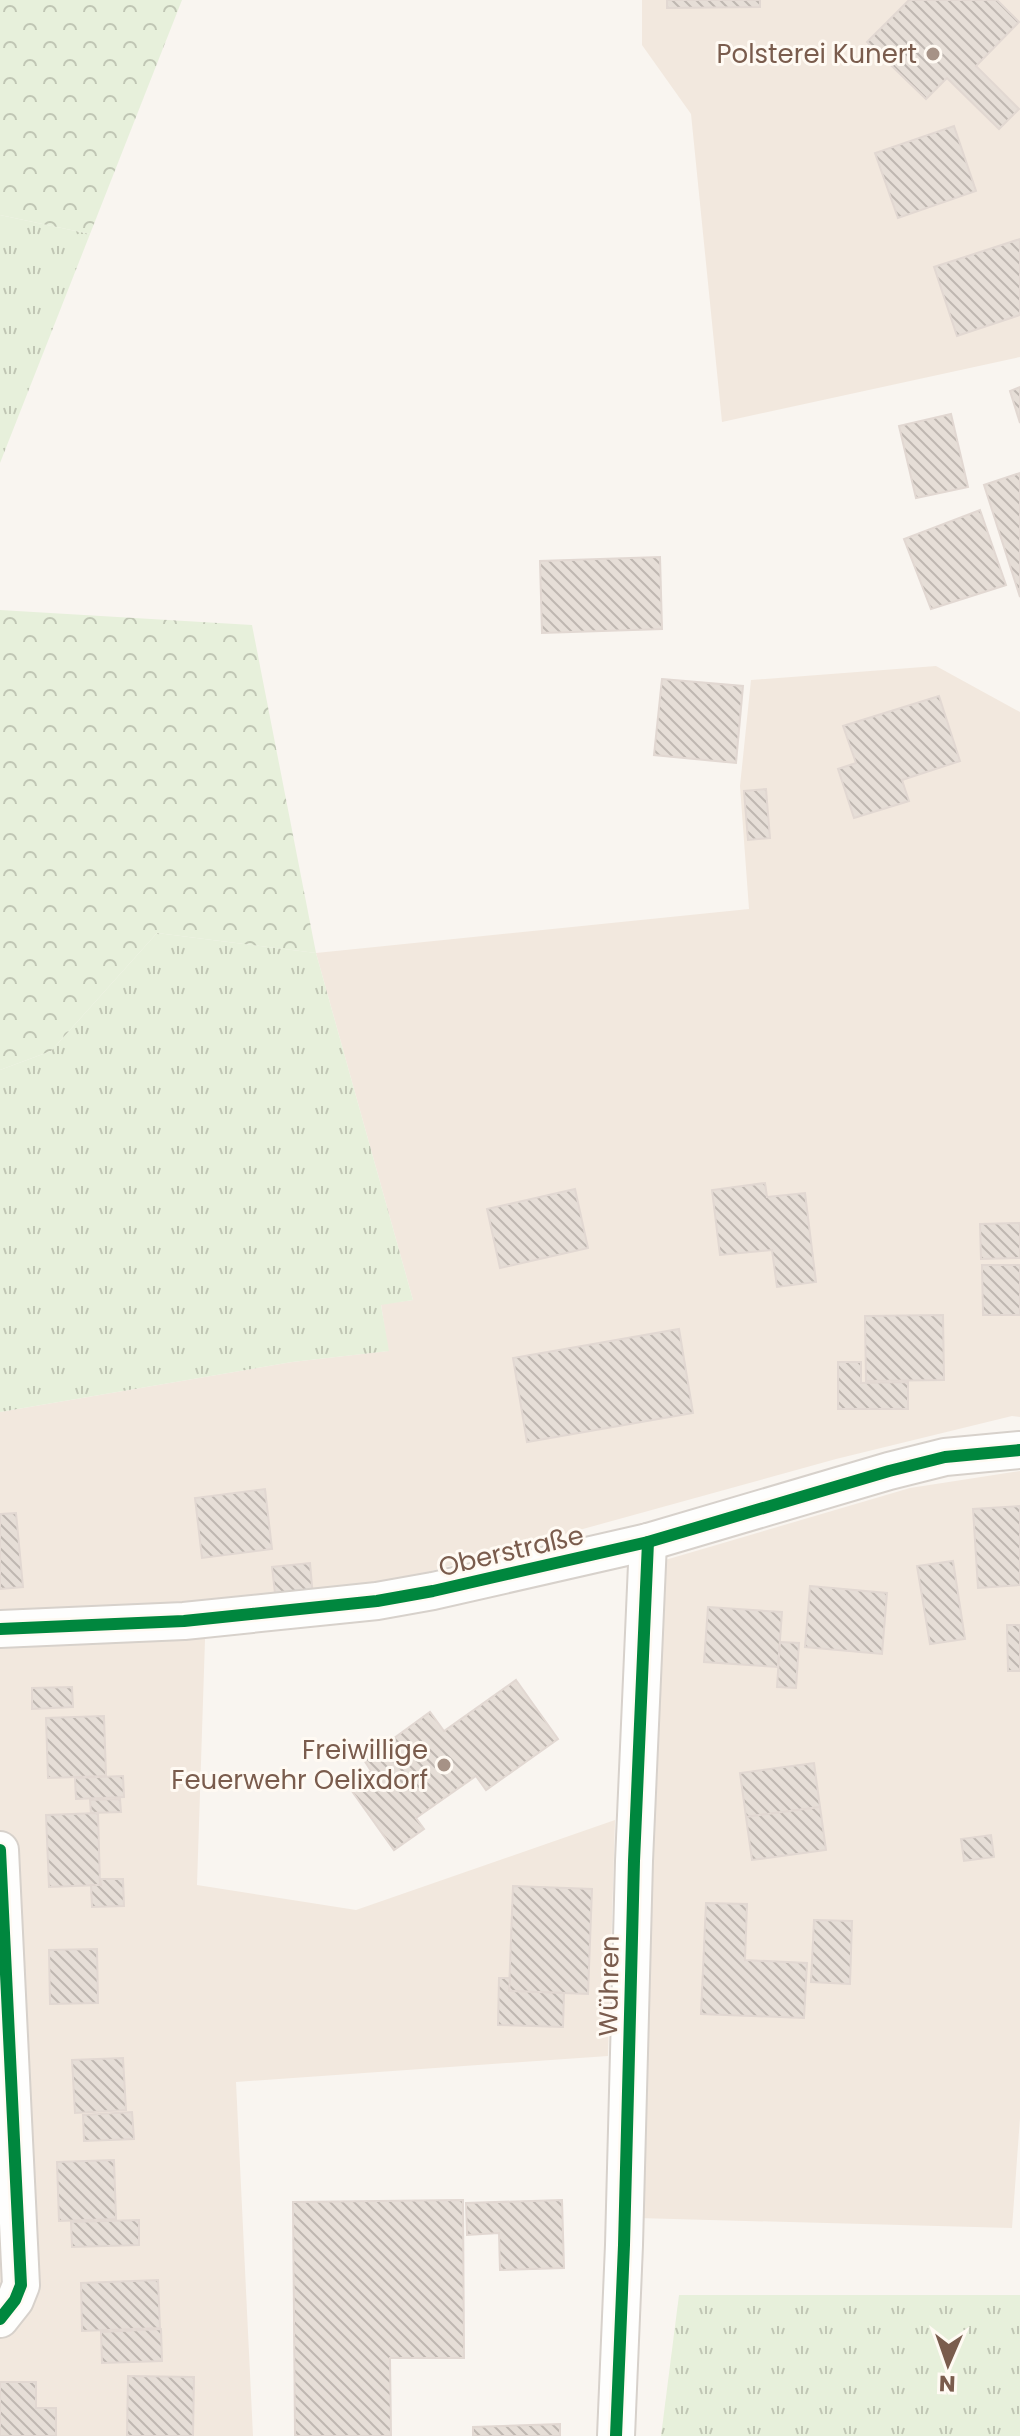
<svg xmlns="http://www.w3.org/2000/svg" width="1020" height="2436" font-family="Poppins,sans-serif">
  <defs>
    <pattern id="grass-tufts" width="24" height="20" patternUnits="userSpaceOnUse" patternTransform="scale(2)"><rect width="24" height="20" fill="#e7f0db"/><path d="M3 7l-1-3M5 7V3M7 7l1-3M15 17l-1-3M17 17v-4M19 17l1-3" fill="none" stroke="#c0c6b4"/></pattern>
    <pattern id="forest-crowns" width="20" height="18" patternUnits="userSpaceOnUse" patternTransform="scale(2)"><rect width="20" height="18" fill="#e7f0db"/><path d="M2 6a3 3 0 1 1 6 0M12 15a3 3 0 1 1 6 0" fill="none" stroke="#c0c6b4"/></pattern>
    <pattern id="building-back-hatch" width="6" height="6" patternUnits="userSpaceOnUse" patternTransform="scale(2)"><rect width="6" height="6" fill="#e6ded7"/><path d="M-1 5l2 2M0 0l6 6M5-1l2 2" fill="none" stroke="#bfb7b1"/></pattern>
  </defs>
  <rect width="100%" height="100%" fill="#f9f5f0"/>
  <g fill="#f2e8de">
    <polygon points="642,0 1020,0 1020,357 722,422 691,114 642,45"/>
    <polygon points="936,666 1020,712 1020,1417 1012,1416 836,1459 319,1602 206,1609 197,1885 356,1910 615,1820 608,2056 236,2082 253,2436 0,2436 0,1412 292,1362 388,1351 381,1304 413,1300 316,953 749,909 740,786 751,680"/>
    <polygon points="1020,1471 1020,2118 1012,2228 637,2218 655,1563 910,1488"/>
  </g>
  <g fill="url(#grass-tufts)">
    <polygon points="0,215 90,234 0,463"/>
    <polygon points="157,933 316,953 413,1300 381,1305 389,1351 292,1362 0,1412 0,1070 51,1051"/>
    <polygon points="679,2295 1020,2295 1020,2436 661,2436"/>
  </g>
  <g fill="url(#forest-crowns)">
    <polygon points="0,0 182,0 90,234 0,215"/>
    <polygon points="0,610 252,625 316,953 157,933 51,1051 0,1070"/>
  </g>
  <g fill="url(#building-back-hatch)" stroke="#e2d8d2" stroke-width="2">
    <polygon points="667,0 760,0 760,7 667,8"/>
    <polygon points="909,0 997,0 1019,22 976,66 1019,109 999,129 947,78 926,99 867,42"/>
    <polygon points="954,126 976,191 898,218 875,153"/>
    <polygon points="1020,239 1020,315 957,336 934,267"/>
    <polygon points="1020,387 1020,423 1010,391"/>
    <polygon points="951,414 968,487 916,498 899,426"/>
    <polygon points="1020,473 1020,597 984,485"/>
    <polygon points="980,510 1006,585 931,609 904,539"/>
    <polygon points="660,557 662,629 542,633 540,561"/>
    <polygon points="662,679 743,686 736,763 654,755"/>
    <polygon points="939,696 960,761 902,780 909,801 854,818 838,769 856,763 843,726"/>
    <polygon points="766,789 770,838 748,840 744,791"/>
    <polygon points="765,1183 767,1197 805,1193 816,1282 777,1287 772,1250 720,1255 712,1190"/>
    <polygon points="575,1189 588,1248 500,1268 487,1209"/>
    <polygon points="1020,1223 1020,1258 981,1259 980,1224"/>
    <polygon points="982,1265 1020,1265 1020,1315 983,1315"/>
    <polygon points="943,1315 944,1380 866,1381 865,1316"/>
    <polygon points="679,1329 693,1413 527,1442 513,1358"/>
    <polygon points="838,1362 861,1362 861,1383 908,1382 908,1409 838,1409"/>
    <polygon points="265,1489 272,1549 202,1558 195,1498"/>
    <polygon points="1020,1506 1020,1585 978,1588 973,1509"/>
    <polygon points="16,1513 23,1587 0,1589 0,1514"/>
    <polygon points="953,1561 965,1639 930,1644 917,1566"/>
    <polygon points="310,1563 313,1598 276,1602 272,1567"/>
    <polygon points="810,1586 887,1593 882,1654 805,1647"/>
    <polygon points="708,1607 782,1612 778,1667 704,1662"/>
    <polygon points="1007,1625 1020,1625 1020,1671 1008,1671"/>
    <polygon points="780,1642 799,1643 796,1688 777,1687"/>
    <polygon points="516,1680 558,1739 486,1790 476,1776 416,1818 424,1829 394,1850 349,1787 371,1771 364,1760 430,1712 444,1731"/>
    <polygon points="72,1687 73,1707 32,1709 32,1688"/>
    <polygon points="104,1716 106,1776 48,1778 46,1718"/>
    <polygon points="814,1763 820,1807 746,1817 740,1773"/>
    <polygon points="123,1776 124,1797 76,1799 75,1778"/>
    <polygon points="120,1799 121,1812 91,1813 90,1800"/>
    <polygon points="820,1807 826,1850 752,1860 746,1817"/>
    <polygon points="98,1813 100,1885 49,1887 46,1815"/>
    <polygon points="991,1835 994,1857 964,1861 961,1839"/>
    <polygon points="100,1879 123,1879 124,1906 92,1907 91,1885 101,1885"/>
    <polygon points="513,1886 592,1889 588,1994 509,1991"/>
    <polygon points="706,1903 747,1904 745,1960 807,1963 804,2018 701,2014"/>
    <polygon points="814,1920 852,1921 850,1984 811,1982"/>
    <polygon points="97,1949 98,2003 50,2004 49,1950"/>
    <polygon points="499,1978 510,1978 509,1991 564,1993 563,2027 498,2025"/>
    <polygon points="123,2058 126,2110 75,2113 72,2060"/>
    <polygon points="132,2112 134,2139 84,2141 83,2115"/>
    <polygon points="114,2160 116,2219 59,2221 57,2162"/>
    <polygon points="463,2200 464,2358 390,2358 391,2436 295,2436 293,2202"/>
    <polygon points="562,2200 564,2268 500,2270 499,2233 467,2235 466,2203"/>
    <polygon points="139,2220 139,2245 72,2247 71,2222"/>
    <polygon points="158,2280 160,2328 82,2331 81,2283"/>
    <polygon points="161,2329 162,2361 102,2363 101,2332"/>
    <polygon points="128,2376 194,2377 193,2436 127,2436"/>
    <polygon points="0,2382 36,2382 36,2408 56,2408 56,2436 0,2436"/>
    <polygon points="560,2424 560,2436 473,2436 473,2427"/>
  </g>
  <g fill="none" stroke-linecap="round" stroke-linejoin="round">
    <g stroke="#d7d1cb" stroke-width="40">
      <g id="minor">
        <polyline points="0,1629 184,1621 377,1601 433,1591 648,1542 889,1471 945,1457 1020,1450"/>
        <polyline points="0,1850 21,2285 15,2300 0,2319"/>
        <polyline points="616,2436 624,2245 634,1861 648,1542"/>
      </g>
    </g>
    <use href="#minor" stroke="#fefefd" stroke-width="36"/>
    <g stroke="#fffaf3" stroke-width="17">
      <g id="cycleway">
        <polyline points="0,1629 184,1621 377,1601 433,1591 648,1542 889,1471 945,1457 1020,1450"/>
        <polyline points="0,1850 21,2285 15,2300 0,2319"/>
        <polyline points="616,2436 624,2245 634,1861 648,1542"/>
      </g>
    </g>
    <use href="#cycleway" stroke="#00873e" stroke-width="12"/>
  </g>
  <g fill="#a69286" stroke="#fffaf3" stroke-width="3">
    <circle cx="933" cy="54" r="8"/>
    <circle cx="444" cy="1765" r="8"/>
  </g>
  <g text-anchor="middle" stroke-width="6" stroke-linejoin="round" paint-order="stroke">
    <g font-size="26" fill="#7a5c4d" stroke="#fffaf3" text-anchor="end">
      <text x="917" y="63">Polsterei Kunert</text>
      <text x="428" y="1759">Freiwillige<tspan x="428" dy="30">Feuerwehr Oelixdorf</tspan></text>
    </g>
    <g font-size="26" fill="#7a5c4d" stroke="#fffaf3">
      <text transform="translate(511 1551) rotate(-13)" y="9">Oberstraße</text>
      <text transform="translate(609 1986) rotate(-89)" y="9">Wühren</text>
    </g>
  </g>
  <g transform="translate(948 2364) rotate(182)" stroke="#fffaf3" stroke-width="6" paint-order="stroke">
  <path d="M0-6L14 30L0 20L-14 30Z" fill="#7a5c4d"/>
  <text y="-12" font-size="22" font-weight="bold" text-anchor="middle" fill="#7a5c4d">N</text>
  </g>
</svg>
